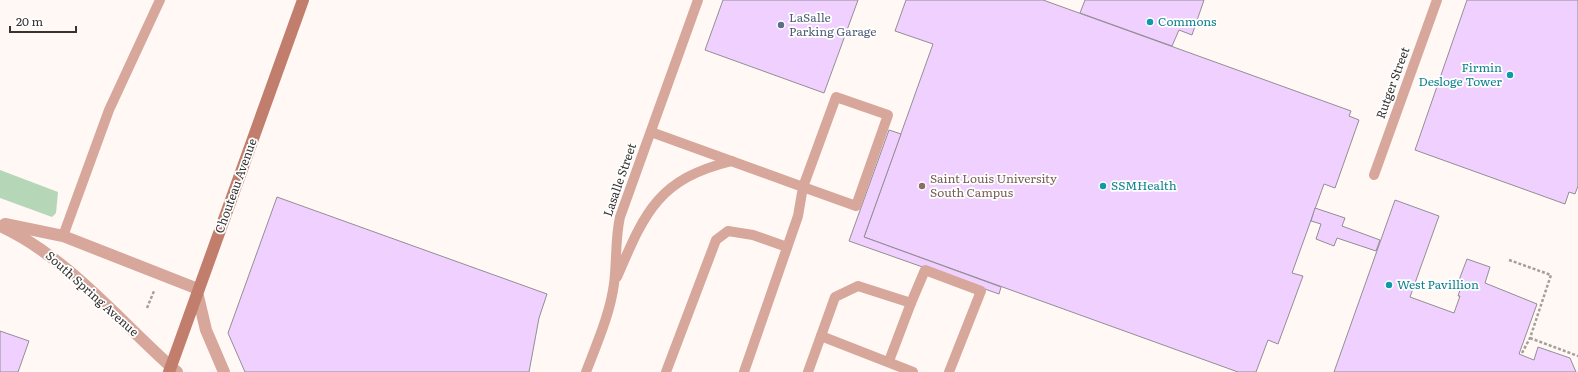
<svg xmlns="http://www.w3.org/2000/svg" width="1578" height="372" font-family="Literata,serif">
  <rect width="100%" height="100%" fill="#fff8f5"/>
  <polygon fill="#b6d6b8" points="0,170 58,192 56,213 52,217 0,198"/>
  <g fill="#f0d0fe" stroke="#928e94">
    <polygon points="723,0 858,0 824,93 705,50"/>
    <polygon points="906,0 1043,0 1351,111 1349,116 1359,120 1335,188 1324,184 1292,273 1303,276 1278,344 1268,340 1256,372 1238,372 864,237 933,44 895,31"/>
    <polygon points="1085,0 1204,0 1192,35 1179,30 1172,46 1080,13"/>
    <polygon points="1467,0 1578,0 1578,186 1575,194 1569,192 1565,204 1415,150"/>
    <polygon points="889,130 901,134 864,237 1001,287 999,294 849,241"/>
    <polygon points="277,197 547,294 539,318 529,372 245,372 228,333"/>
    <polygon points="1395,200 1439,216 1410,297 1454,313 1460,296 1458,296 1460,290 1456,288 1467,259 1490,267 1485,283 1537,304 1519,354 1534,360 1538,347 1570,358 1576,372 1334,372"/>
    <polygon points="1315,208 1345,218 1342,226 1380,240 1376,251 1337,238 1334,246 1316,239 1321,224 1311,221"/>
    <polygon points="0,331 29,341 18,372 0,372"/>
  </g>
  <g fill="none" stroke-linecap="round" stroke-linejoin="round">
    <g stroke="#a49e9c" stroke-width="2.5" stroke-dasharray="3 2" stroke-linecap="butt">
      <polyline points="1509,260 1551,275 1530,338 1522,353"/>
      <polyline points="147,308 154,291"/>
      <polyline points="1530,338 1578,356"/>
    </g>
    <g stroke="#d7a79b" stroke-width="10">
      <polygon points="836,97 888,115 856,206 803,187"/>
      <polyline points="651,132 803,187 798,216 744,372"/>
      <polyline points="1374,175 1437,0"/>
      <polyline points="63,236 109,110 160,0"/>
      <path d="M 617,277 C 645,212 658,179 732,161"/>
      <polyline points="821,336 913,372"/>
      <polyline points="889,361 911,303"/>
      <path d="M 586,372 C 597,343 610,314 614,284 C 617,261 615,239 620,217 L 698,0"/>
      <polyline points="666,372 716,240 728,231 753,235 787,247"/>
      <polyline points="808,372 835,297 858,286 911,303 925,270 981,291 949,372"/>
    </g>
    <g stroke="#d7a79b" stroke-width="12">
      <polyline points="5,224 63,236 198,289"/>
      <path d="M 0,226 C 68,257 121,323 177,372"/>
      <polyline points="197,292 206,330 224,372"/>
    </g>
    <polyline stroke="#c27e6c" stroke-width="12" points="169,372 303,0"/>
  </g>
  <g fill="#0f9aa8" stroke="#fff" stroke-width="1.5">
    <circle cx="1150" cy="22" r="4"/>
    <circle cx="1510" cy="75" r="4"/>
    <circle cx="1103" cy="186" r="4"/>
    <circle cx="1389" cy="285" r="4"/>
  </g>
  <circle fill="#5c6f8a" stroke="#fff" stroke-width="1.5" cx="781" cy="25" r="4"/>
  <circle fill="#8d6e63" stroke="#fff" stroke-width="1.5" cx="922" cy="186" r="4"/>
  <g text-anchor="middle" stroke-width="3.5" stroke-linejoin="round" paint-order="stroke">
    <g font-size="12" fill="#4e5e75" stroke="#fff" text-anchor="start">
      <text x="789" y="22">LaSalle<tspan x="789" dy="14">Parking Garage</tspan></text>
    </g>
    <g font-size="12" fill="#0d838f" stroke="#fff" text-anchor="start">
      <text x="1158" y="26">Commons</text>
      <text x="1502" y="72" text-anchor="end">Firmin<tspan x="1502" dy="14">Desloge Tower</tspan></text>
      <text x="1111" y="190">SSMHealth</text>
      <text x="1397" y="289">West Pavillion</text>
    </g>
    <g font-size="12" fill="#363331" stroke="#fff">
      <text transform="translate(1393 83) rotate(-70)" y="4">Rutger Street</text>
      <text transform="translate(620 180) rotate(-71)" y="4">Lasalle Street</text>
      <text transform="translate(236 186) rotate(-70)" y="4">Chouteau Avenue</text>
      <text transform="translate(92 294) rotate(42)" y="4">South Spring Avenue</text>
    </g>
    <g font-size="12" fill="#785e54" stroke="#fff" text-anchor="start">
      <text x="930" y="183">Saint Louis University<tspan x="930" dy="14">South Campus</tspan></text>
    </g>
  </g>
  <path d="M10 26v6h66v-6" fill="none" stroke="#363331" stroke-width="2"/>
  <text x="16" y="26" font-size="12" fill="#363331" stroke="#ffffff" stroke-width="3" paint-order="stroke">20 m</text>
</svg>
